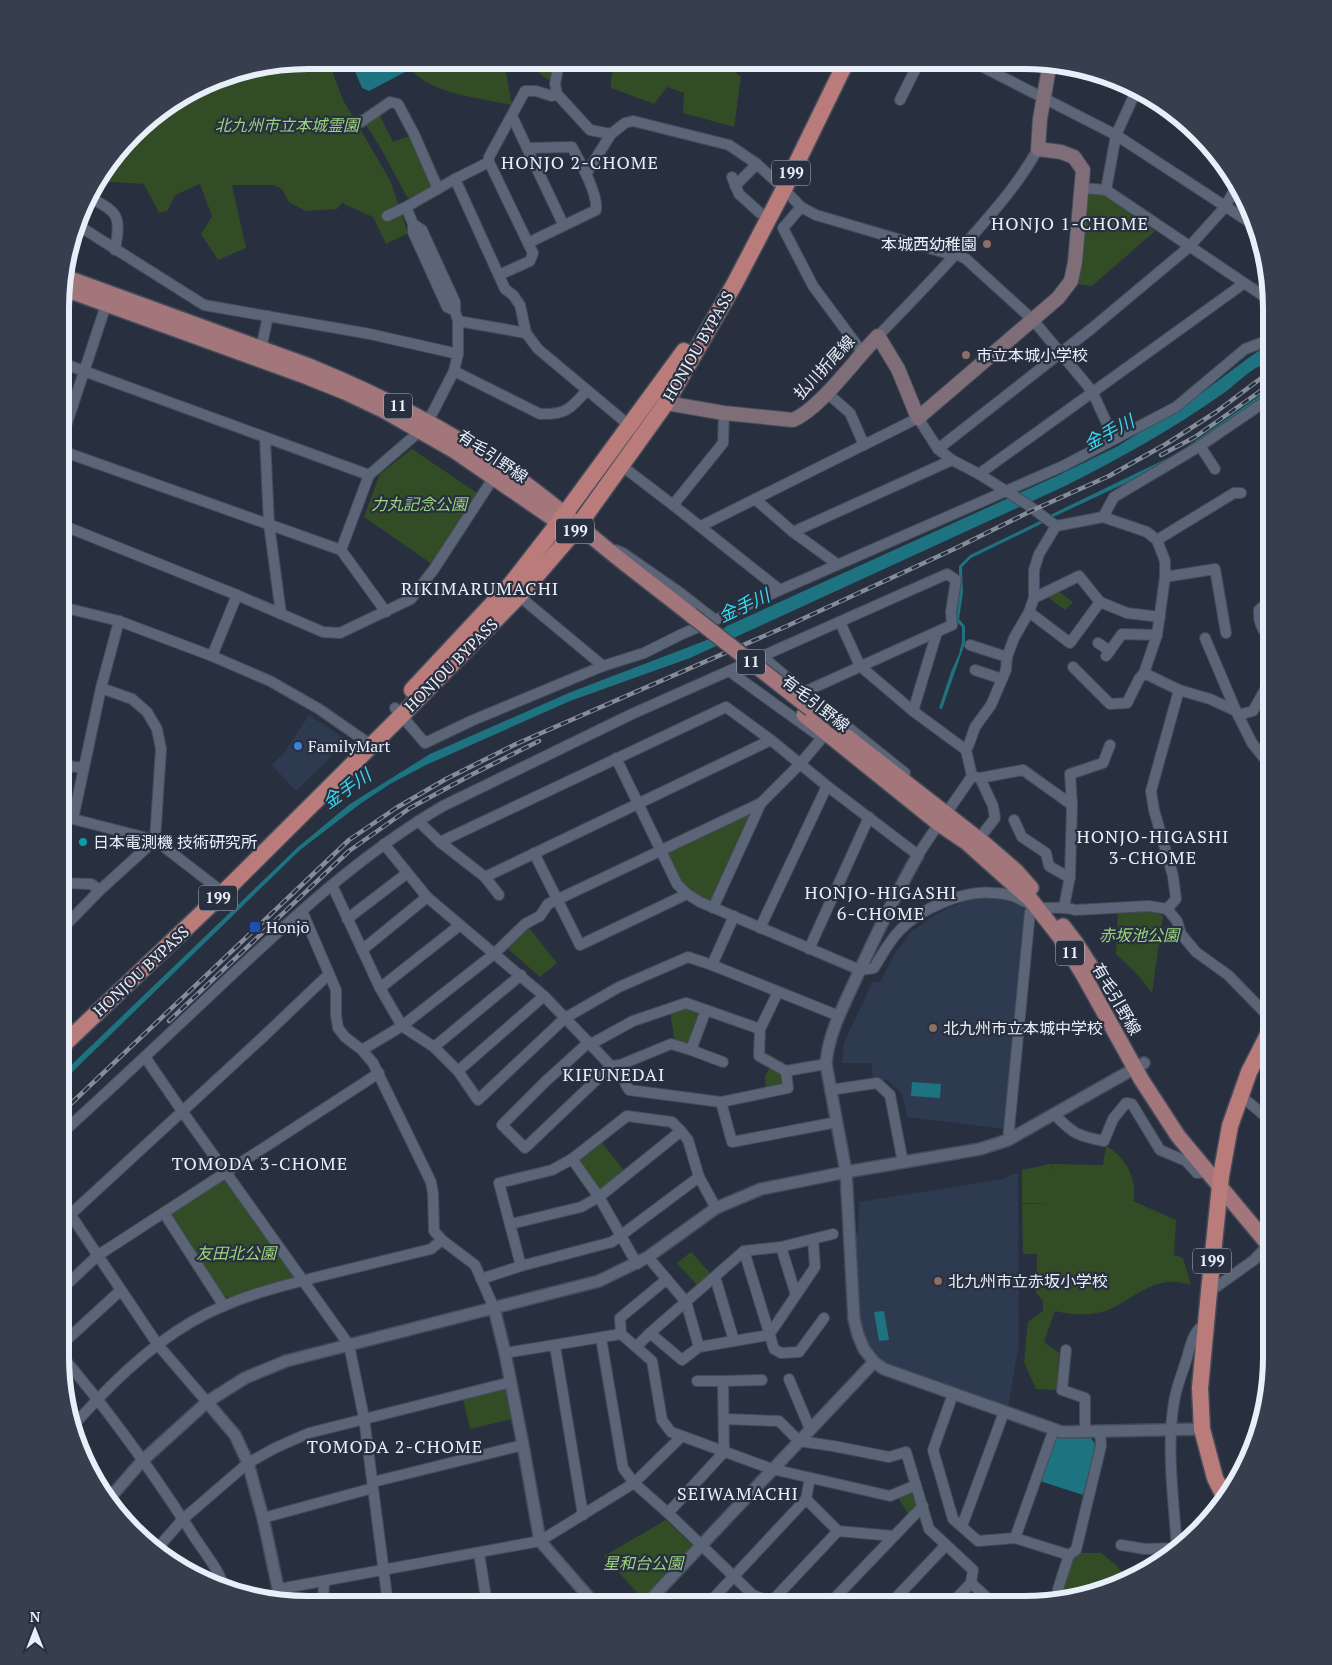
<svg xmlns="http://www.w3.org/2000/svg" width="1332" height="1665" font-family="'PT Serif','Noto Sans JP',serif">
  <rect width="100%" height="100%" fill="#283040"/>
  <g fill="#2e3a4f">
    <polygon points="309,715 345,739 345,743 296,791 272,765 284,753"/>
    <polygon points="990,897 1003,898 1020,904 1026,913 1006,1129 907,1117 902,1094 887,1080 874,1082 871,1063 842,1063 844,1043 872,983 874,982 880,982 895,953 912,931 936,914 953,906 970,899"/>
    <polygon points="1013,1174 1018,1174 1019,1343 1008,1407 884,1365 872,1353 864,1339 860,1327 855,1235 858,1233 859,1202 1003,1179"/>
  </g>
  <g fill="#324c25">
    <polygon points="308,60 328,60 343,100 390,180 408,233 386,244 373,217 342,203 337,209 306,211 289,202 282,189 273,185 232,185 246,248 218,260 201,234 212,216 200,184 175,195 168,210 159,213 144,184 96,181 145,121 228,73"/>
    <path d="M 404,60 L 567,61 L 559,77 L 554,82 L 542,76 L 529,61 L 505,67 L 512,105 C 477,97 422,94 404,60 Z"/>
    <polygon points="615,61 722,61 741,77 734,127 683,113 684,93 667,87 654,104 611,88 611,79"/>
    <polygon points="379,114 393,142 410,136 430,182 431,186 411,199 407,197 379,145 366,125 367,122"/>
    <polygon points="1085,194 1105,194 1155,231 1092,286 1075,284"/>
    <polygon points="412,449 483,497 432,564 364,517 380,474"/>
    <polygon points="1056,590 1073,602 1065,610 1046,596"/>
    <polygon points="748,813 751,818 712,903 685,887 676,874 666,852"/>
    <polygon points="1118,910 1154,912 1163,916 1152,993 1140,977 1116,954"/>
    <polygon points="529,928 557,963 540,977 508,949"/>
    <polygon points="686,1007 703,1014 691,1043 685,1045 675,1042 670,1012"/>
    <polygon points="770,1067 783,1075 783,1086 766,1088 765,1077"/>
    <polygon points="600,1140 625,1172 599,1192 578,1159"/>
    <path d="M 1106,1146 C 1125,1156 1138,1179 1133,1201 L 1176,1220 L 1174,1255 L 1183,1258 L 1191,1285 C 1186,1284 1181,1282 1176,1282 C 1150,1279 1128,1303 1105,1311 C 1088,1316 1072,1315 1055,1311 L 1044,1342 L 1059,1353 L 1057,1390 L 1036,1389 L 1024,1362 L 1028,1322 L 1043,1311 L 1043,1301 L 1036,1293 L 1037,1254 L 1023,1254 L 1022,1204 L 1050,1203 L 1022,1203 L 1022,1170 L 1050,1164 L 1054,1171 L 1051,1164 L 1103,1165 Z"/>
    <polygon points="227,1180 294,1277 293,1280 260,1287 233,1298 223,1296 169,1216 171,1212 221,1181"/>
    <polygon points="691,1252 711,1274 698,1286 677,1263"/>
    <polygon points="506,1389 512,1419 470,1429 463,1399"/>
    <polygon points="912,1489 920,1503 909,1515 897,1496"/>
    <polygon points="666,1520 692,1545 691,1549 642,1598 604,1556"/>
    <polygon points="1077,1553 1101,1553 1116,1565 1129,1580 1089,1596 1049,1603 1052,1595 1061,1593 1072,1557"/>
  </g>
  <g fill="#1d737f">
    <polygon points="364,60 404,60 409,70 369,91 362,88 355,71"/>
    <path d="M 1272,348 L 1272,363 C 1252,364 1237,385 1221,395 C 1171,430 1119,459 1065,486 L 690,658 L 570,701 L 426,765 L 390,784 L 360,804 L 300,850 L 61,1083 L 62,1074 L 298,847 L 350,804 L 430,754 L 571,692 L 707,640 L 727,626 L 1059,475 L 1118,446 L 1199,395 L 1251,356 L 1262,349 Z"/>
    <polygon points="1272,387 1272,392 1184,453 1158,468 1051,518 1048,516 1178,453"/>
    <polygon points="1040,521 1043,523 971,558 962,567 963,593 959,619 965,626 965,643 942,709 939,708 951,672 959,654 962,642 962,627 956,621 959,593 959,566 970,555"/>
    <polygon points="912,1082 941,1084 940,1098 911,1096"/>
    <polygon points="884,1311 889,1340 879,1341 874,1312"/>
    <polygon points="1057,1434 1090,1437 1096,1445 1083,1495 1040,1481"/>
  </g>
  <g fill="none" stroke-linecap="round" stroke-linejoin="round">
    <g stroke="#444c59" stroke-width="12">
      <g id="minor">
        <polyline points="562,61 558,68 555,84 557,94 590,130 611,134 625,123 633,121 729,145 757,164 784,189 801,207 816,215 949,254 956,254 966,259 1033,320 1092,391 1114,439"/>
        <polyline points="973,62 1116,135 1257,227"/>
        <polyline points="1137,89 1116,135 1106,190 1271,301"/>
        <polyline points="900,100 919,62"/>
        <polyline points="361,122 390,102 398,104 414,134 438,189"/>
        <polyline points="527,148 563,224"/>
        <polyline points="489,162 528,243"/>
        <polyline points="586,174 611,134"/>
        <polyline points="732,177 739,194 760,213"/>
        <polyline points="455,179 505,289 513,295 520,305 526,333 538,349 630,426"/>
        <polyline points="735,186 757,164"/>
        <polyline points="1082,188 1106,190"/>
        <path d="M 89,197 C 119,213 121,215 115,250"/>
        <polyline points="406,207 413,224 413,232 447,307 455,311"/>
        <polyline points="801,207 783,228 813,286 862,352"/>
        <polyline points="387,216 406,207 455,179 489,162 489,157 525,91 536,91 552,96 557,94"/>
        <polyline points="79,226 204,305 370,334 458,354"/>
        <path d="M 499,275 L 530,261 L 533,253 L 528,243 L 596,210 C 598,193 580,162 572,147 L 527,148 L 512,116"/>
        <polyline points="458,321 526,333"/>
        <path d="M 878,336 C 910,303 942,270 973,235 C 997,208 1020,181 1038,149"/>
        <polyline points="260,354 268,316"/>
        <polyline points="62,363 369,475"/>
        <path d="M 454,371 L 540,414 C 565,415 571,409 587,390"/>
        <polyline points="827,393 850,413 864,445"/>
        <polyline points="62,438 108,299"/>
        <polyline points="265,438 269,524 281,614"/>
        <polyline points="1200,446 1215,469"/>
        <polyline points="938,449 1091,329 1189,247 1225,207 1238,183"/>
        <polyline points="62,451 341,550 386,612"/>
        <polyline points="622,466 673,505 780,590"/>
        <polyline points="979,474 1243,284"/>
        <polyline points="755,499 793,532 837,564"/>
        <polyline points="673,505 723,443 724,413"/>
        <polyline points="1103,517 1114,497 1200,446 1272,397"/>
        <polyline points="62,525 237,595 323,632 340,633 411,599 434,569 494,477"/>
        <polyline points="701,526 918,418 938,449 952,460 979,474 1028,505 1056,526 1103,517 1147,532 1157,540 1165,561 1165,577 1157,635 1144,673 1179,690 1210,699 1236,711 1252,743 1272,768"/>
        <polyline points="793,532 952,460"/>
        <polyline points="1157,540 1234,493 1241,493"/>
        <polyline points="341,550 369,475 420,431 433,412 454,371 458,354 458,321 455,311 455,302 422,230 413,224"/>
        <polyline points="616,550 623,553 679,592 715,620"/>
        <polyline points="1165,577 1215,569 1226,633"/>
        <polyline points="519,596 603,666"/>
        <polyline points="1100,602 1127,613 1160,617"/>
        <polyline points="62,607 119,621 212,656 270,681 319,709 371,745"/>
        <polyline points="1029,612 1070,643 1100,602 1079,576 1034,598"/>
        <polyline points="1205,638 1236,711"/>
        <path d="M 1272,638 C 1262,633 1258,620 1259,610 L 1267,603 L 1272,603"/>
        <polyline points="1098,643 1110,651"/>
        <polyline points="970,645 1007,657"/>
        <polyline points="212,656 237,595"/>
        <polyline points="1106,656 1122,634 1157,635"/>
        <polyline points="1073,667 1110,704 1127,703 1139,679 1144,673"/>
        <polyline points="975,670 1002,679"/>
        <polyline points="804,692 905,773"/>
        <polyline points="395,708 425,743 471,721 603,666 644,653 682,634 715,620 780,590 1063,466 1176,407 1245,349 1272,339"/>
        <polyline points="913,711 937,632"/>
        <polyline points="1238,715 1253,711 1267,686 1272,686"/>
        <polyline points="966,750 969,744 975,727 991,705 1006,670 1007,657 1014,638 1029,612 1034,598 1034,570 1039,554 1056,526"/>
        <path d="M 616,758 L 677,884 L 687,894 L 700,902 L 860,970 L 874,968 C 882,955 889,941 900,930 C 920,909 965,889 994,893 C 1000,893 1007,894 1013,896 C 1021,899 1029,905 1037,907 C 1050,910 1062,905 1075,910 L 1149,906 L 1167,909 L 1177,921 L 1181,934 L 1196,952 L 1228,975 L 1272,1020"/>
        <polyline points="61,765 84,768"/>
        <polyline points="972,776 980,778 1023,770 1072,805 1070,876 1064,907"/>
        <polyline points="1072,805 1070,774 1103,763 1110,745"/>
        <polyline points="61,818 73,819 155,840 216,887 222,894"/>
        <polyline points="73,819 101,688 119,621"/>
        <polyline points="1014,820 1022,837 1046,853 1049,866 1070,878"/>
        <path d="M 418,821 L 440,842 L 485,877 L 771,740 L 827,786 L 918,855 C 935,828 954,803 972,776 L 966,750 L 913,711 L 860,666 L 840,622"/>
        <polyline points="979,839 995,818 993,806 980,778"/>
        <polyline points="440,842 726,707 771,740"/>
        <polyline points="384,844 427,897 544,996 611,1066"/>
        <polyline points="534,853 580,945 687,894"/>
        <polyline points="485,877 499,895"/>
        <polyline points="61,883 91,884 100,890"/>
        <polyline points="332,885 380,988 402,1026 434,1047 458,1071 478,1100 565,1018 619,987 688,957 712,965 839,1016"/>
        <polyline points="713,908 761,803"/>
        <polyline points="1167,909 1176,899 1173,876 1154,810 1151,791 1179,690"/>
        <polyline points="302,911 336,990 336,1015 338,1028 345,1037 362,1050 373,1063 431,1182 433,1193 434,1231 442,1240 475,1265 494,1308"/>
        <polyline points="347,919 406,874"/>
        <polyline points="760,928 827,786"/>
        <polyline points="61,930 100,890 155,840 161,749 157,729 147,712 132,699 101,688"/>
        <polyline points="809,949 869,817"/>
        <polyline points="362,950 427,897"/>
        <polyline points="712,965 734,916"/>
        <polyline points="380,988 460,925"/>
        <polyline points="760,1029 759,1056 786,1071"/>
        <polyline points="589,1042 546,1081 502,1125 525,1148 611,1066 620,1065 671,1044 691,1050 706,1010"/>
        <polyline points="591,1044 633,1021 686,1003 760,1029 778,992"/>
        <polyline points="434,1047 521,975"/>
        <polyline points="362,1050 402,1026 494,954 525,924 540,916 548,904 761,803 800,764 822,738 729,671"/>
        <polyline points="691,1050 723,1062"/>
        <polyline points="145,1057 182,1111 349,1345 364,1418 388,1604"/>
        <polyline points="620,1065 626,1085 629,1090 721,1102 732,1142 837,1122"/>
        <polyline points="458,1071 544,996"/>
        <polyline points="830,1090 877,1083 890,1095 903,1163"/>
        <polyline points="1240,1095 1272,1122"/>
        <polyline points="721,1102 788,1088 786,1071 826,1064"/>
        <path d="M 1054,1114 C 1073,1134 1078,1136 1104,1141 L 1113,1119 L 1126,1103 L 1132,1104 L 1160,1150 L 1186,1161 L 1197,1173 L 1207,1172"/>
        <path d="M 60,1135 C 114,1086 166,1037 219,987 C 289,921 359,855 443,806 L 632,714 L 947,574 L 956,580 L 951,612 L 952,625 L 804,692 L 762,656"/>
        <polyline points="1008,1140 1030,912 1037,907"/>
        <polyline points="572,1159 627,1116 672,1122 681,1131"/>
        <polyline points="60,1199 158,1345 207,1402"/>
        <polyline points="164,1213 224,1306"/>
        <polyline points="60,1224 263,1037 329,974"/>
        <polyline points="511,1224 581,1207 599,1197 681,1131 688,1140 699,1177"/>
        <polygon points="813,1239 815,1267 769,1335 699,1347 682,1360 650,1333 744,1251 781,1247"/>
        <polyline points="813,1239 833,1234"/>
        <polyline points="781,1247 796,1295"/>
        <polyline points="744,1251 774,1349 781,1353 799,1352 824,1318"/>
        <polyline points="653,1263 686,1302 699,1347"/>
        <polyline points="521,1266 612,1242 699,1177 716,1208"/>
        <polyline points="715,1277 734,1341"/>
        <polyline points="481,1279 521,1266 499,1183 552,1170 572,1159 599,1197 637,1264"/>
        <polyline points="60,1291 97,1256 379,1073"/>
        <polyline points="1209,1292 1254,1260 1272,1241"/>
        <polyline points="621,1334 620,1318 667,1279"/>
        <polyline points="601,1338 623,1468 634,1483 668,1513 753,1595 777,1604"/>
        <polyline points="60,1346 121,1290"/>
        <polyline points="555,1346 583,1515"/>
        <polyline points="636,1347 650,1333"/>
        <polyline points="1066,1350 1062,1390 1085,1398 1085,1432"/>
        <polyline points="505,1353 621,1334 652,1361 662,1420 671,1432 772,1469 890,1496 916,1485"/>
        <path d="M 60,1354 C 110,1412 154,1474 195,1538 C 205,1553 222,1574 225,1591"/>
        <polyline points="789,1379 810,1429"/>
        <polyline points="697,1381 723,1381"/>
        <polyline points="953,1394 933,1450 953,1519 978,1541 1015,1538 1054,1429"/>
        <polyline points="724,1419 779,1421 799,1441 833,1446 889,1457 906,1452 929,1529 973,1570 971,1583"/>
        <path d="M 71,1428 C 107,1388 146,1348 193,1321 C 233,1298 277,1287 321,1276 C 358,1267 394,1258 431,1249 L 442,1240"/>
        <polyline points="373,1482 523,1445"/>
        <polyline points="806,1499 838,1531 893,1536"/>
        <polyline points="668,1513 724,1452 723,1381 762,1380"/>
        <polyline points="263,1518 373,1488"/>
        <polyline points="962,1526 1004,1412"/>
        <polyline points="1015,1538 1069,1555 1076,1550 1101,1446 1100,1432"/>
        <polyline points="1121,1545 1145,1549 1177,1548"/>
        <path d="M 1177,1550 C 1174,1501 1166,1450 1174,1402 C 1176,1388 1182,1374 1186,1361 C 1191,1345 1192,1332 1206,1323"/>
        <polyline points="155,1551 183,1519 248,1463 275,1448 309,1433 511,1382"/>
        <polyline points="479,1553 487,1604"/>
        <polyline points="279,1589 540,1541 634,1483 681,1437"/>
        <polyline points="1058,1589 1069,1555"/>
        <polyline points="771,1602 838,1531"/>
        <polyline points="323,1604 324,1581"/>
        <polyline points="708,1604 806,1499 810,1478"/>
        <polyline points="829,1604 923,1506"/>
        <polyline points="890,1604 946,1545"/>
        <polyline points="951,1604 971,1583 994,1604"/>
      </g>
    </g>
    <g stroke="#444c59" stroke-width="14">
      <g id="tertiary">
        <path d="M 918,855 C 894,897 873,941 853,985 C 841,1011 828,1036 826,1064 L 846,1172 L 854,1319 L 858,1335 L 864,1349 L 874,1362 L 884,1369 L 1062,1432 L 1202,1429"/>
        <polyline points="494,1308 505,1353 523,1445 540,1541 595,1604"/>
        <polyline points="207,1402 235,1435 248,1463 263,1518 281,1602"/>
        <polyline points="108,1500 142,1461 207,1402 245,1378 286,1361 599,1281 648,1257 716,1208 761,1189 846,1172 980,1149 1008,1140 1144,1063"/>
        <polyline points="646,1604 874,1362"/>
      </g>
    </g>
    <g stroke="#444c59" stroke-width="16">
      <path id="secondary" d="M 666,403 L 724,413 L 793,420 C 821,408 855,359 878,336 L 898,369 L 918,418 L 1058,298 L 1071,281 L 1075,262 L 1083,170 L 1074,157 L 1061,152 L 1038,149 L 1040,119 L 1050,62"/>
    </g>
    <g stroke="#444c59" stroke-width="18">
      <g id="primary">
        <path d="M 62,276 L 309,366 C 377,394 442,426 503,468 C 538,491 569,518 602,545 C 631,569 661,591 691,615"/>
        <polyline points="62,288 305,376 345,392 383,410 455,451 567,528"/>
        <polyline points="804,715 938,823 966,842 1031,900 1060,937 1084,976 1141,1079 1178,1136 1272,1249"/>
        <polyline points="846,736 986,845 1016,871 1031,888"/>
        <polyline points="1063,926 1076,943 1090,965"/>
      </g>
    </g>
    <g stroke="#444c59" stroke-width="19">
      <g id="trunk">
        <polyline points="412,690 511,584 553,530 684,351"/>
        <polyline points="61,1047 222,894 402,715 519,596 573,533 666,403 735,283 784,189 846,62"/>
        <polyline points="1226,1500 1215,1478 1202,1429 1200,1388 1209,1292 1221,1176 1230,1126 1249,1072 1272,1027"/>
      </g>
    </g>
    <use href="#minor" stroke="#5b6577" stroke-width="10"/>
    <use href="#tertiary" stroke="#5b6577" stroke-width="11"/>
    <use href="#secondary" stroke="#7f6d78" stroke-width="14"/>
    <use href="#primary" stroke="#a2767a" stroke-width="15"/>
    <use href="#trunk" stroke="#ba7c7b" stroke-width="16"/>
    <g stroke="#868d9a" stroke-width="4.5">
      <g id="rail">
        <polyline points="1161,455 1195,437 1272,383"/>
        <polyline points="169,1021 349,851 410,808 471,775 539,741"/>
        <polyline points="60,1114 349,840 396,808 446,779 516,744 787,626 952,550 1033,510 1109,476 1166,444 1216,412 1272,370"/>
      </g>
    </g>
    <use href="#rail" stroke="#283040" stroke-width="2.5" stroke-dasharray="8" stroke-linecap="butt"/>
    <g stroke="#444c59" stroke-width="18" stroke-linecap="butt">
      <polyline id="primary-bridge" points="691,615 811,709"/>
    </g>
    <use href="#primary-bridge" stroke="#a2767a" stroke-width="15"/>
  </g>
  <g fill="#8d6e63" stroke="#283040" stroke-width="2">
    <circle cx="987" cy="244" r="5"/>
    <circle cx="966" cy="355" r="5"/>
    <circle cx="933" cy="1028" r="5"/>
    <circle cx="938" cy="1281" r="5"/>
  </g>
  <circle fill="#3f7fe0" stroke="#283040" stroke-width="2" cx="298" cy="746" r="5"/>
  <circle fill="#0f9aa8" stroke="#283040" stroke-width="2" cx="83" cy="842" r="5"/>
  <rect fill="#1a4fb4" stroke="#283040" stroke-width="2" x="249" y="921" width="12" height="12" rx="2.5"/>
  <g text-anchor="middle" stroke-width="4.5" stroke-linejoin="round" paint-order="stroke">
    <g fill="#283040" stroke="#afb6c2" stroke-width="1">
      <rect x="772" y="160.5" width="38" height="25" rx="4"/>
      <rect x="384" y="393.5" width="28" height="25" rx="4"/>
      <rect x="556" y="518.5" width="38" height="25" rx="4"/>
      <rect x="737" y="649.5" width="28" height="25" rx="4"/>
      <rect x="199" y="885.5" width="38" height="25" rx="4"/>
      <rect x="1056" y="940.5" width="28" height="25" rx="4"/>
      <rect x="1193" y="1248.5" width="38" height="25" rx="4"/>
    </g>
    <g font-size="15" font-weight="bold" fill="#e9eff9">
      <text x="791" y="178">199</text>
      <text x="398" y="411">11</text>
      <text x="575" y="536">199</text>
      <text x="751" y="667">11</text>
      <text x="218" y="903">199</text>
      <text x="1070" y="958">11</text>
      <text x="1212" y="1266">199</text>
    </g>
    <g font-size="16" font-style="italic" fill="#9bd47d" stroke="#283040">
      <text x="287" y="131">北九州市立本城霊園</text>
      <text x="419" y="510">力丸記念公園</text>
      <text x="1139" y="941">赤坂池公園</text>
      <text x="236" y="1259">友田北公園</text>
      <text x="643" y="1569">星和台公園</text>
    </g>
    <g font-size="16" fill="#e9eff9" stroke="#283040" text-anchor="start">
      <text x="977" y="250" text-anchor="end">本城西幼稚園</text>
      <text x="976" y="361">市立本城小学校</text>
      <text x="308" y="752">FamilyMart</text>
      <text x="93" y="848">日本電測機 技術研究所</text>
      <text x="266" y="933">Honjō</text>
      <text x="943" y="1034">北九州市立本城中学校</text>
      <text x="948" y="1287">北九州市立赤坂小学校</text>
    </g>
    <g font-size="16" fill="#e9eff9" stroke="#283040">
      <text transform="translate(698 346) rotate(-60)" y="6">HONJOU BYPASS</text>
      <text transform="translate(824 367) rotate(-47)" y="6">払川折尾線</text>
      <text transform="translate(493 456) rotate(34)" y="6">有毛引野線</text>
      <text transform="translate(451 665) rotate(-45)" y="6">HONJOU BYPASS</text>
      <text transform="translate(816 703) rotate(38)" y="6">有毛引野線</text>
      <text transform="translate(141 971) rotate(-43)" y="6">HONJOU BYPASS</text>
      <text transform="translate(1117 999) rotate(60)" y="6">有毛引野線</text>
    </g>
    <g font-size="18" letter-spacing="1" fill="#e9eff9" stroke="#283040">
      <text x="580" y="169">HONJO 2-CHOME</text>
      <text x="1070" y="230">HONJO 1-CHOME</text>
      <text x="480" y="595">RIKIMARUMACHI</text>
      <text x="1153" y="843">HONJO-HIGASHI<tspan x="1153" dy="21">3-CHOME</tspan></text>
      <text x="881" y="899">HONJO-HIGASHI<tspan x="881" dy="21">6-CHOME</tspan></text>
      <text x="614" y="1081">KIFUNEDAI</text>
      <text x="260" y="1170">TOMODA 3-CHOME</text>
      <text x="395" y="1453">TOMODA 2-CHOME</text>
      <text x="738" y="1500">SEIWAMACHI</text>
    </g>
    <g font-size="18" font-style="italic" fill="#39daf1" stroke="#283040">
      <text transform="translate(1109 433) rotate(-28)" y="6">金手川</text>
      <text transform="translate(744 606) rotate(-25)" y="6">金手川</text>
      <text transform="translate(347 789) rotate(-35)" y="6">金手川</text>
    </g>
  </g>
  <path d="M0 0H1332V1665H0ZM308 69H1024A239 239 0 0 1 1263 308V1357A239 239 0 0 1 1024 1596H308A239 239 0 0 1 69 1357V308A239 239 0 0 1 308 69Z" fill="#373f4f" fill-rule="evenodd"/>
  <path fill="none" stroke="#e9eff9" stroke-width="6" d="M308 69H1024A239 239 0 0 1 1263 308V1357A239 239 0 0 1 1024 1596H308A239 239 0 0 1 69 1357V308A239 239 0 0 1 308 69Z"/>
  <g transform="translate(35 1630)" stroke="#283040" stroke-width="4" paint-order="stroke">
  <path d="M0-4L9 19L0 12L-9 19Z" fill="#e9eff9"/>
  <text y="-8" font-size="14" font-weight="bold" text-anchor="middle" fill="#e9eff9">N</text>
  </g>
</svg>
